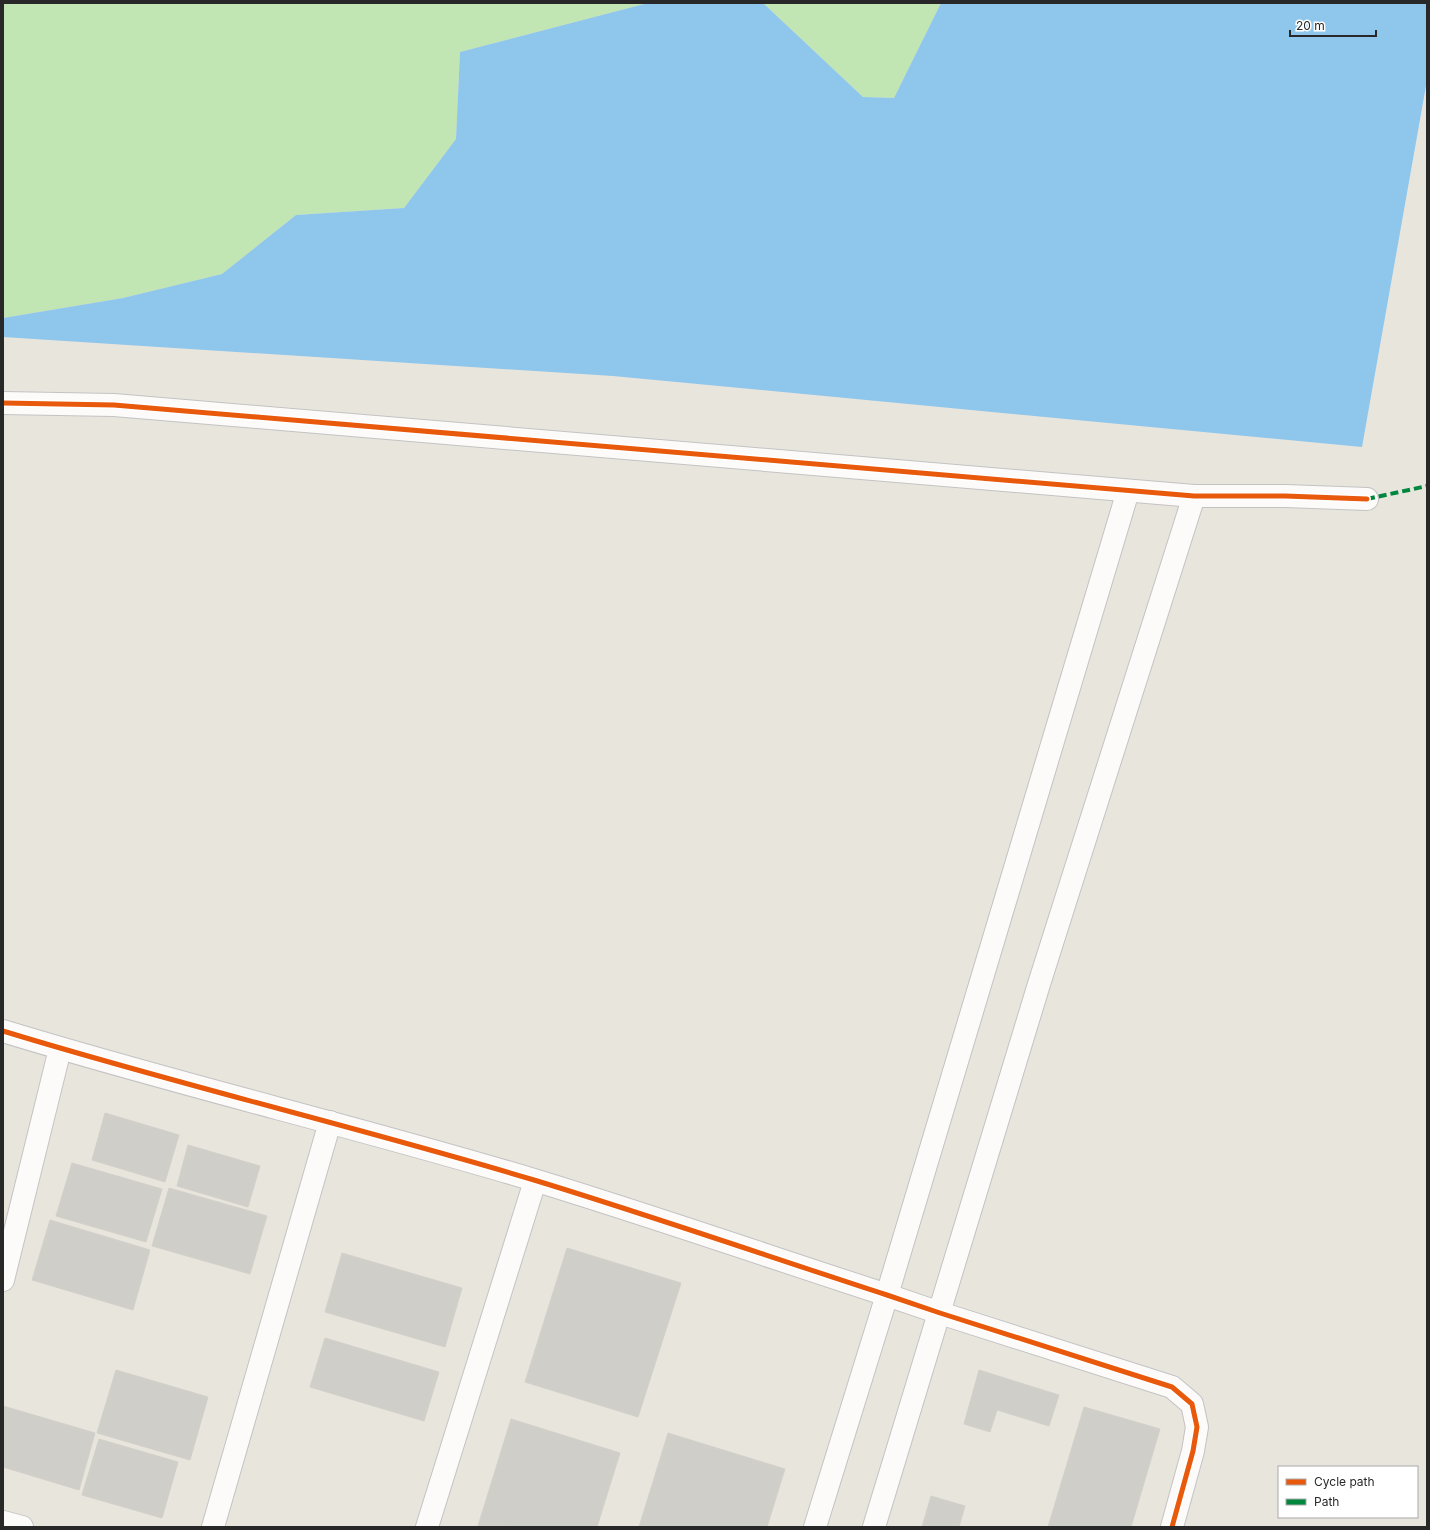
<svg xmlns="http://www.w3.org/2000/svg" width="1430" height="1530" font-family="Inter,sans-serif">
  <rect width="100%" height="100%" fill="#e8e5dd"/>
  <g fill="#c2e5b4">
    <polygon points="3,3 648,3 460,52 456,139 404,208 296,215 222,274 123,298 3,318"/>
    <polygon points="763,3 941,3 894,98 863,97"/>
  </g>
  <polygon fill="#8ec6ec" points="648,3 763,3 863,97 894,98 941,3 1427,3 1427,80 1362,447 613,376 3,337 3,318 123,298 222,274 296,215 404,208 456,139 460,52"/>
  <g fill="#d0cec9" stroke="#d3d0ca">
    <polygon points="105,1113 179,1135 165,1182 92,1160"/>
    <polygon points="188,1145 260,1166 248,1207 177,1186"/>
    <polygon points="72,1163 162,1189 146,1242 56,1216"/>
    <polygon points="169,1188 267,1216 250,1274 152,1246"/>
    <polygon points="50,1220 150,1250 133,1310 32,1280"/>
    <polygon points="567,1248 681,1283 638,1417 525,1382"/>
    <polygon points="342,1253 462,1288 445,1347 325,1312"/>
    <polygon points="325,1338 439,1372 424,1421 310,1387"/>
    <polygon points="116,1370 208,1397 190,1460 97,1433"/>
    <polygon points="979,1370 1059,1395 1049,1426 997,1410 990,1432 964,1424"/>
    <polygon points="3,1406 95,1433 79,1490 3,1467"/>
    <polygon points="1084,1407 1160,1429 1131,1527 1048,1527"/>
    <polygon points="511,1419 620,1453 597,1527 478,1526"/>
    <polygon points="668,1433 785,1469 767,1527 639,1527"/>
    <polygon points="99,1439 178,1462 162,1518 82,1495"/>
    <polygon points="931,1496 965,1506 959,1527 922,1527"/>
  </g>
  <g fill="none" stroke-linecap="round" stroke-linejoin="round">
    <g stroke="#c4c3c3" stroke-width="24">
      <g id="minor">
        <polyline points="3,403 114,405 1194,496 1285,496 1367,499"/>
        <path d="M 3,1031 C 179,1085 358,1127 534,1180 C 652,1216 770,1257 887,1295 L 940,1313 L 1172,1387 L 1192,1404 L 1197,1427 L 1193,1451 L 1172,1527"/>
        <polyline points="3,1280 60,1049"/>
        <polyline points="3,1522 22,1527"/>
        <polyline points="213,1527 330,1122"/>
        <polyline points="427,1527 535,1181"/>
        <polyline points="815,1527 887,1295 1128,491"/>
        <polyline points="874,1527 1039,984 1194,496"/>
      </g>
    </g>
    <use href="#minor" stroke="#fcfbfa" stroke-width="22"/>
    <polyline stroke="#00873e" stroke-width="4" stroke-dasharray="8 4" stroke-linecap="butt" points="1367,499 1427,486"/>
    <g stroke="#fff" stroke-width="8">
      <g id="cycleway">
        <polyline points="3,403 114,405 1194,496 1285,496 1367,499"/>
        <path d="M 3,1031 C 179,1085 358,1127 534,1180 C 652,1216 770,1257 887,1295 L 940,1313 L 1172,1387 L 1192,1404 L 1197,1427 L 1193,1451 L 1172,1527"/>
      </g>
    </g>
    <use href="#cycleway" stroke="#e8590c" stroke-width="5"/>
  </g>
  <rect width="1430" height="1530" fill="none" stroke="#282828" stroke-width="8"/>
  <rect x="1278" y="1466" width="140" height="52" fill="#ffffff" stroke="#a9a9a9"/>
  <rect x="1286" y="1479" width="20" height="6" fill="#e8590c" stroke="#a9a9a9"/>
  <text x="1314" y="1486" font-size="12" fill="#282828">Cycle path</text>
  <rect x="1286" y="1499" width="20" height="6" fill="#00873e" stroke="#a9a9a9"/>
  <text x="1314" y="1506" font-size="12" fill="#282828">Path</text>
  <path d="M1290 30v6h86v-6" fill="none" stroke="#282828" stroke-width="2"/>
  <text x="1296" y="30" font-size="12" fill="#282828" stroke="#ffffff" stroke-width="3" paint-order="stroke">20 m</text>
</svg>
